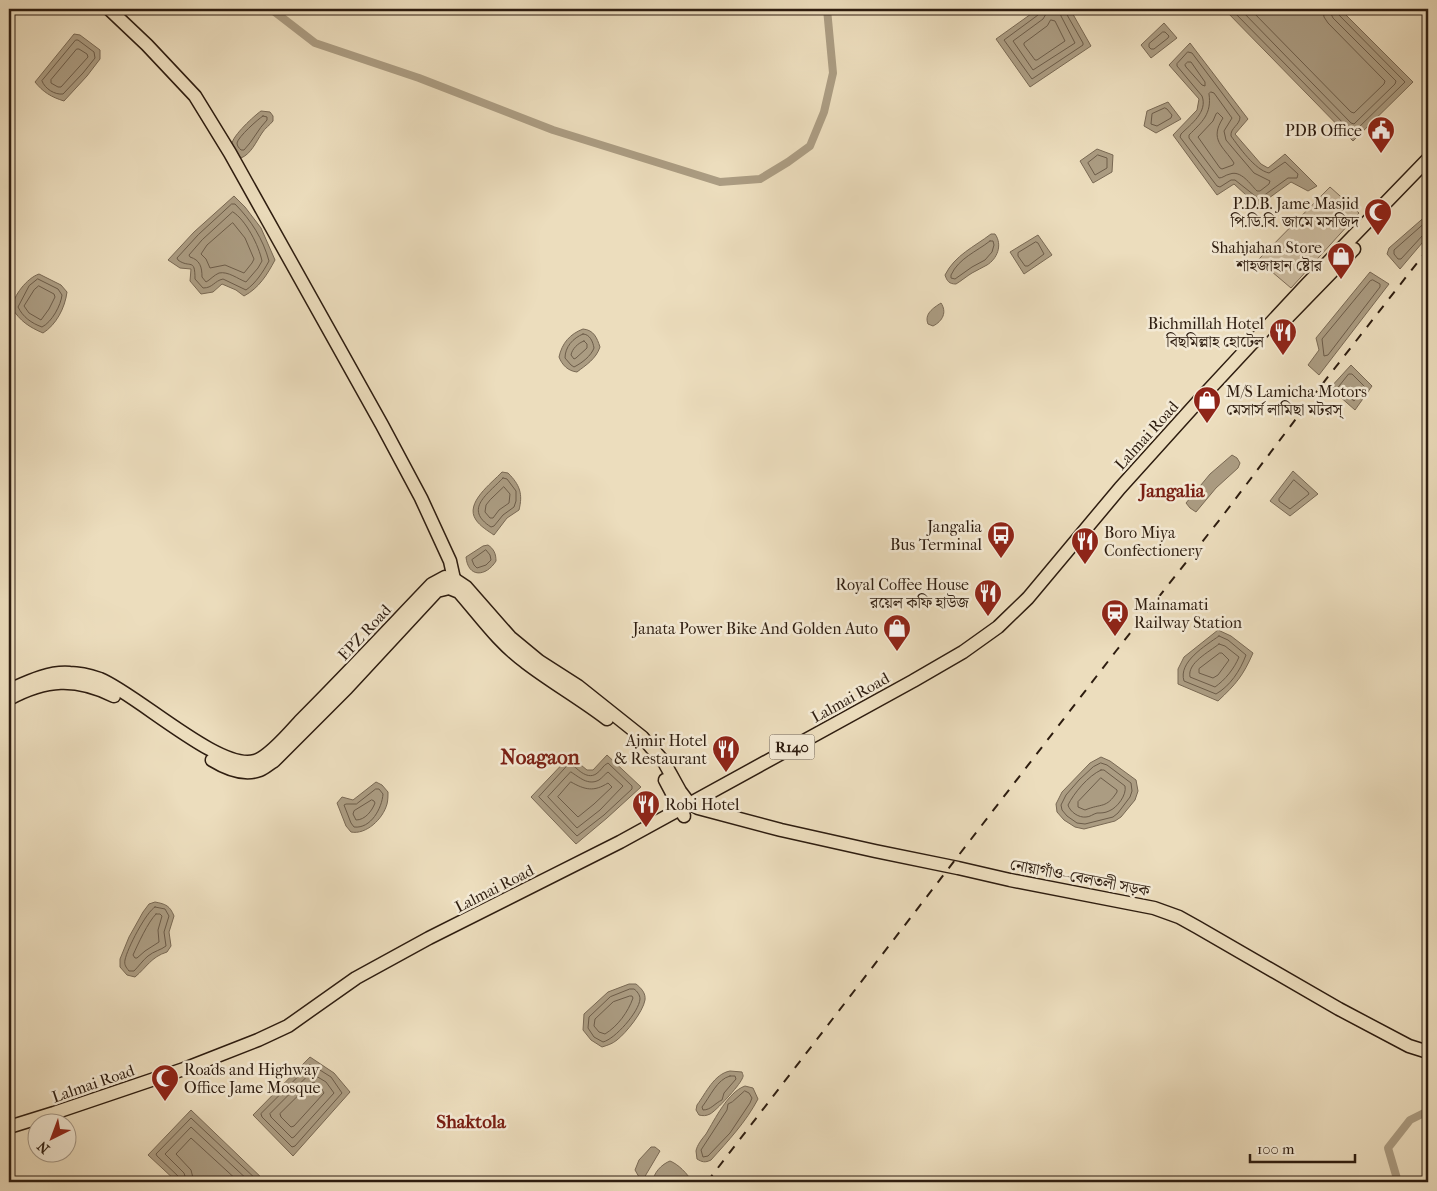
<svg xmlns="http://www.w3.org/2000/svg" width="1437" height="1191" font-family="'IM FELL French Canon','Noto Serif Bengali',serif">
  <rect width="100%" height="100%" fill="#ecddbd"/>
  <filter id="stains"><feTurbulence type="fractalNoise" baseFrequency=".004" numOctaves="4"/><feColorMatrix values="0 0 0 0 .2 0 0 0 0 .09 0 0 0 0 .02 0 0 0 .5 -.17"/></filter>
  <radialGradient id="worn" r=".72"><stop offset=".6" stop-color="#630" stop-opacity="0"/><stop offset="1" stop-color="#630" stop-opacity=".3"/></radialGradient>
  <polygon fill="#ccbca0" stroke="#7d6c58" points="1330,187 1359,213 1291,288 1258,260"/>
  <g fill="#ab9c82" stroke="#796954">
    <polygon points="1038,9 1070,9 1091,46 1030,87 996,39"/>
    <polygon points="1224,9 1340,9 1413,82 1353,141"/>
    <polygon points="1164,23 1177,38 1151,58 1141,45"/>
    <path d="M 74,34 L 80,35 L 100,50 L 100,59 L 87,76 L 64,101 C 51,97 43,92 35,82 Z"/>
    <polygon points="1190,43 1248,119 1235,134 1261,164 1268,168 1285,154 1317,186 1308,191 1291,182 1258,206 1234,184 1217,195 1173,135 1197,110 1199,99 1169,65"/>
    <polygon points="1168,102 1181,119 1156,133 1144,126 1147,111"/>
    <path d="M 261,111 L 270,112 L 273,116 L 273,121 C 270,125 265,128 262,133 C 256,142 251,154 241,158 C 238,154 232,149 232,144 C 232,136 255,115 261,111 Z"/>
    <polygon points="1097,149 1113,155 1112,172 1093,183 1080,161"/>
    <path d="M 234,196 L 245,207 L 261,228 L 275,260 C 267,275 259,288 244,296 L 236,290 L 222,284 L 213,292 L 201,294 L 190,281 L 191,269 L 180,268 L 168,260 L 194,232 Z"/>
    <polygon points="1428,214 1428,236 1400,269 1387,254 1389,248"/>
    <path d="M 991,234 L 995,234 C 1003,245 997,259 987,265 C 982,268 977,270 972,273 C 967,276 961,281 956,284 C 949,284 947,281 945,275 C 955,255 974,247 991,234 Z"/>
    <polygon points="1038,235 1052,255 1024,274 1010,252"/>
    <polygon points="1370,272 1389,284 1319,375 1308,365 1319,350 1316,338"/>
    <path d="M 39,274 L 61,285 L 67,292 C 65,308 56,325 43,333 C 29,327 20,321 12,308 C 13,296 27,278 39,274 Z"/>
    <path d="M 941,303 C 947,312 943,321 933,326 L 928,324 C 924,314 933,308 941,303 Z"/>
    <path d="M 583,329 C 594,330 597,338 600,347 C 596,359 586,365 577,372 C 568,371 562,365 559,357 C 562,343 570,334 583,329 Z"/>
    <polygon points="1351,365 1372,386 1355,410 1330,388"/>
    <polygon points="1232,455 1237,458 1240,463 1238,468 1216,488 1196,512 1190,508 1186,503 1210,474"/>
    <polygon points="1293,471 1318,494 1290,516 1270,501"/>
    <path d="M 502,472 L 508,473 C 520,485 523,494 519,510 L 507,518 L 494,535 C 488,531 480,526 476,520 C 464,503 492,483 502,472 Z"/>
    <path d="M 488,545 C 494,549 496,554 496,561 C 486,577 468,578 466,557 L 483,546 Z"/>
    <path d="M 1218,630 L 1231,636 L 1253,653 C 1243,676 1236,684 1218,701 L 1178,684 L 1178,669 L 1184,657 Z"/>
    <polygon points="607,755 641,787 607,818 576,844 531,797 570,756 587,770 593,770"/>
    <polygon points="1101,757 1110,761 1136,780 1138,791 1135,800 1121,817 1115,821 1084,829 1075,827 1064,820 1057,812 1056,804 1062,792 1090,763"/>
    <path d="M 376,782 L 382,785 L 388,792 C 388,796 388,800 387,804 C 383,819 366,835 351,832 L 346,826 L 337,803 L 342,797 L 353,800 Z"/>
    <path d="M 155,902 C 166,904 170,906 174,916 L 169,932 L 171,946 L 167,952 C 151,957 147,967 135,977 L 127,975 L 120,967 L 120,959 L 129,937 L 143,912 L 149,904 Z"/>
    <path d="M 629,984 L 636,984 C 641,988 646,993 645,1000 C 643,1012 626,1033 617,1040 C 612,1044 608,1045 602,1047 L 591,1040 L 583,1030 L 584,1014 L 608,992 Z"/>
    <polygon points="310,1057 334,1073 350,1092 293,1156 253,1115"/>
    <path d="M 730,1071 L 742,1072 C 743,1076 744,1075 742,1079 C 739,1086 716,1111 710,1114 C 706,1116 703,1116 699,1115 L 696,1110 L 697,1105 C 706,1093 714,1074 730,1071 Z"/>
    <path d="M 745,1086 L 753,1088 L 758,1099 C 746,1122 728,1141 711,1160 C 705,1163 702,1162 697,1159 C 697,1156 696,1154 696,1151 C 697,1145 702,1139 706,1134 C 715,1119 728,1092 745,1086 Z"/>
    <polygon points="191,1110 266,1182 177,1182 148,1155"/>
    <polygon points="651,1147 655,1147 660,1151 644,1178 639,1177 635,1170 639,1160"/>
    <path d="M 670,1161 C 678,1164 688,1174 692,1182 L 653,1182 C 653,1173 662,1164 670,1161 Z"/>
  </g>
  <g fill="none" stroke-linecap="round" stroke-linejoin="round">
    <g stroke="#6c5c49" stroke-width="1">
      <polyline points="1040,9 1038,15 1004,40 1032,79 1083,45 1083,43 1066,13 1066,9"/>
      <polyline points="1047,9 1046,14 1043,19 1013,41 1033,70 1075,43 1061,16 1059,9"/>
      <polyline points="1231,9 1353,133 1405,82 1338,14 1336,9"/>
      <polyline points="1240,9 1351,123 1354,124 1395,84 1396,81 1333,18 1331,14 1330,9"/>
      <polyline points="1250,9 1351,112 1354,113 1384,84 1385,81 1328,23 1324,17 1323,9"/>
      <polygon points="1051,20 1055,21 1065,41 1037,60 1035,60 1024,45 1024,43 1047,26"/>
      <polygon points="1163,32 1165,32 1169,36 1168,38 1154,49 1151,49 1149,47 1149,44"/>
      <path d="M 76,40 L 78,40 L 94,52 L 95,58 L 83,73 L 63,94 C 55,95 45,89 42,81 Z"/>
      <polygon points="77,49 79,49 87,54 88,57 61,87 58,87 51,83 51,80"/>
      <path d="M 1188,52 L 1192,53 L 1240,117 C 1240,125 1230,128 1231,136 C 1239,147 1255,170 1269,173 L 1285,162 L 1298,174 L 1297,178 L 1288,178 L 1259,199 L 1235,180 L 1231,180 L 1220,187 L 1217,186 L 1180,137 L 1181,134 C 1191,124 1208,112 1202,96 L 1177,66 L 1177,64 Z"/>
      <polygon points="1188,62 1191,62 1205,82 1205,86 1202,85 1186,67 1185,65"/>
      <path d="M 1211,92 L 1214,93 L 1232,118 L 1224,131 L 1226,140 L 1254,173 L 1270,181 L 1269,184 L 1260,191 L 1257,191 C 1250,184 1241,170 1230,174 C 1225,175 1223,178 1219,178 L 1189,138 L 1189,135 C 1202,122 1212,114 1209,94 Z"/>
      <polygon points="1165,108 1167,109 1172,115 1171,118 1157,126 1151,124 1152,114"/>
      <path d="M 1218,113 L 1223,118 C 1209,140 1223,146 1234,163 L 1233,165 L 1222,169 L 1220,168 L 1198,137 L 1213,121 L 1216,114 Z"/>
      <path d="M 263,116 L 267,117 L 267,120 C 258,129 253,141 244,150 L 241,150 C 239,148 237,146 237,143 C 238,137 258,119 263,116 Z"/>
      <polygon points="1098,155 1107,158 1107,168 1095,175 1088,163"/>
      <path d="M 232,204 L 235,204 C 251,220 263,239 269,261 C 263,272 256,283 246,290 L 223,279 C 214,281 213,288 203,288 L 195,279 C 195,257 190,269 178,260 L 177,258 L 198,235 Z"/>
      <path d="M 233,212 C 246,220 259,246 262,261 L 258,268 L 246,282 C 238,279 228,271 219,273 C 214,275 210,280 206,282 L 202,277 C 202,267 200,260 190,257 L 189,255 L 202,240 Z"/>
      <polyline points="1428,220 1394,250 1394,254 1398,259 1401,259 1423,235 1428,233"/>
      <polygon points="233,223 245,238 254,259 252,263 244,273 225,265 210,268 206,259 201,254 207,245 231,224"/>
      <path d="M 990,241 L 993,241 L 994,245 L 992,252 L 985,260 L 972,267 L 955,279 L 951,278 L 951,275 C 959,258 976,252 990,241 Z"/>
      <polygon points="1036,242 1038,243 1044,254 1028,266 1025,266 1018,256 1018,253"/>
      <path d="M 38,279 L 58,289 L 62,295 C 61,305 52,322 42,327 C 31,323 23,317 18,307 L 29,286 Z"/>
      <polygon points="1373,280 1380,284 1380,287 1328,355 1324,356 1322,339 1370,281"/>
      <polygon points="39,286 54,294 55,297 49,309 41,320 29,313 24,306 34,290"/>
      <path d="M 583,334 C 590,334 593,342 594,348 C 591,356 582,363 574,367 L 571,365 L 565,358 C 565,347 573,338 583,334 Z"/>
      <path d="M 584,341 L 587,344 L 587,348 L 576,358 L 574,359 L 571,355 C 572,349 578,343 584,341 Z"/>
      <polygon points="1349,374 1352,374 1365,387 1354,401 1338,388"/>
      <path d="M 503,478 L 507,479 L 516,491 L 516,501 L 514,507 L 503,515 L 494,526 L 491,527 C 463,509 488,494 503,478 Z"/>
      <polygon points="1294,480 1308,492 1309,494 1290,509 1279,501 1279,499"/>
      <polygon points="504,487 510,494 509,503 499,510 493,518 490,518 485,512 486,505 490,500"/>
      <polygon points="486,550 490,555 491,560 486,565 477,568 474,565 472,560"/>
      <path d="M 1219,636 L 1228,640 L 1246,655 C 1240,671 1230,686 1216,694 L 1184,681 C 1178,662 1205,646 1219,636 Z"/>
      <path d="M 1219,644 L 1225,646 L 1239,657 C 1234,669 1225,680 1215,687 L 1190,677 C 1187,663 1209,652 1219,644 Z"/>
      <polygon points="1220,653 1222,653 1229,660 1218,675 1213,678 1199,673 1199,669"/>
      <path d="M 570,763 C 577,768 586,780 596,774 C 601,771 603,765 608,763 L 632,786 L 632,789 L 604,815 L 577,836 L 539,797 Z"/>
      <polygon points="1101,763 1107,765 1131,783 1132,791 1130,797 1118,813 1113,817 1085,824 1077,823 1067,816 1062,810 1061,805 1066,795 1079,780 1093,767"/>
      <path d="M 1101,770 L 1104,770 L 1125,786 C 1127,795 1117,808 1109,811 C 1105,813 1101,813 1097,813 C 1093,814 1090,817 1086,817 C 1079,818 1070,812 1068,805 C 1074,793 1088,776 1101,770 Z"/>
      <path d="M 571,772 C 579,777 588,786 599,780 C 602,778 605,774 608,772 L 623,786 L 600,810 L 577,828 L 548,797 Z"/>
      <path d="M 1101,778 L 1117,790 L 1117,792 C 1106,809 1102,803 1085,810 L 1078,807 L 1078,802 Z"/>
      <path d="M 571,782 C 585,790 594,792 608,783 L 612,787 L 594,804 L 578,817 L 558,797 Z"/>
      <path d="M 376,789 L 379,789 L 383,794 C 382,808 371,829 354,827 L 351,823 L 344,805 L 346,804 L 356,804 Z"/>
      <path d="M 372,800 L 374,801 L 375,803 C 372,811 365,820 356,820 L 353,814 L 354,811 Z"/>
      <path d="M 155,907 L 165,909 L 169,916 L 164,932 L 166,946 C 161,950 154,951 148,956 C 143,960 139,966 134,971 L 129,971 C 126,967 124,965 125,960 C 127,949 146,912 155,907 Z"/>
      <path d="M 156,914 L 160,914 L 162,916 L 158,930 L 159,942 L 145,951 L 137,958 L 135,958 L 133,955 C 138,944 148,922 156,914 Z"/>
      <path d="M 630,989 L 634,989 C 637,991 640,995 640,999 C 639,1012 615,1039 603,1042 L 594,1037 L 588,1028 L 589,1017 L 610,997 Z"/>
      <path d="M 630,996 L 632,996 L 633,998 C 628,1012 618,1026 605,1034 L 599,1032 L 594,1026 L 595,1019 L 613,1002 Z"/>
      <polygon points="310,1065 312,1065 331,1077 342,1093 295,1146 292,1147 262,1117 261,1114"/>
      <polygon points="311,1073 326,1082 334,1093 294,1137 292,1138 271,1117 270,1114"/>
      <path d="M 730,1076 L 735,1076 L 736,1079 L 724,1093 L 722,1100 C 715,1103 711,1110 703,1110 L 702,1107 C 710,1097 717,1079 730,1076 Z"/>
      <polygon points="311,1083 314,1082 321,1088 324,1093 294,1126 291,1127 281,1117 280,1114"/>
      <polygon points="745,1091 749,1093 752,1098 750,1103 730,1133 708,1156 703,1157 701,1150 727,1110 728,1104 732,1102"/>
      <polyline points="180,1182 179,1177 157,1156 156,1154 191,1118 259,1182"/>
      <polyline points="187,1182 184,1173 165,1154 191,1127 250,1182"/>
      <polyline points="194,1182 191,1170 176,1154 191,1138 239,1182"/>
    </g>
    <g stroke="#ab9c82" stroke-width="8">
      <polyline points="271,9 315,43 419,78 553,130 720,182 760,179 788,162 810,146 824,112 833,73 827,9"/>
      <polyline points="1398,1182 1388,1148 1410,1120 1428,1111"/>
    </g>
    <g stroke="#2e1d10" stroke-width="15">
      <g id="major">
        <polyline points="109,9 147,45 195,96 230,153 382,425 421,498 450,561 454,579 454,585"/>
        <polyline points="1284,321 1354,249"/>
        <path d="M 9,690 C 27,682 49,671 70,673 C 80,673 91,676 100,679 C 137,694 220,772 255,761 C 269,757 290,732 300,721 C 345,676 388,630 432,584 L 445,577 L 454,579 L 466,587 L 510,637 L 539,661 L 578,686 L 642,737 L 664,762 L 680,791 L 689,803 L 698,808 L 781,830 L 875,851 L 958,868 L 1010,880 L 1154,908 L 1179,917 L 1197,927 L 1339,1009 L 1409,1046 L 1428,1052"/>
        <path d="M 9,699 C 46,679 75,677 114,696"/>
        <path d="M 212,760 C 225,768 244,776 260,770 C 265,768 269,764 274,761 L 347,688 L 437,591 L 449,588 L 459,592 C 480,616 499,643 525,662 C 551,682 581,699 607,719"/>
        <polyline points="665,780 684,816"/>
        <polyline points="9,1127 54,1113 184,1069 258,1040 288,1026 356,978 429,938 620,842 913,681 963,652 998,627 1028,598 1120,488 1203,396 1307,284 1428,159"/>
      </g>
    </g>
    <use href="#major" stroke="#ecddbd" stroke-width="12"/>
    <polyline stroke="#2e1d10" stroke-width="2" stroke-dasharray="9 9" stroke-linecap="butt" points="707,1182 1116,651 1221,518 1320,387 1428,249"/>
  </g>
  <defs>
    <g id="civic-pin" transform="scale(1.4375)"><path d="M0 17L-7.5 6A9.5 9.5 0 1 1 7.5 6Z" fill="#8f2418" stroke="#f3e9d4"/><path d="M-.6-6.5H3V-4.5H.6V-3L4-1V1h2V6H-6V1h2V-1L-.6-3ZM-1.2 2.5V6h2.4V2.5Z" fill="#fff"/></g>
    <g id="mosque-pin" transform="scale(1.4375)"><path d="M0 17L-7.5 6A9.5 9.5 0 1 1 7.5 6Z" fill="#8f2418" stroke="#f3e9d4"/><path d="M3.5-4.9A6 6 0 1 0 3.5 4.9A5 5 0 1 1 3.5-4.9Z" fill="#fff"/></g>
    <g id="shop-pin" transform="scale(1.4375)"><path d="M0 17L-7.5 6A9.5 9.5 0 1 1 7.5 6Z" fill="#8f2418" stroke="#f3e9d4"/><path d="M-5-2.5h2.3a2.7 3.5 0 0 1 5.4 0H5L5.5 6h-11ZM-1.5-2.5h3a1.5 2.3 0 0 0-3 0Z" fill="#fff"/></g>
    <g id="restaurant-pin" transform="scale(1.4375)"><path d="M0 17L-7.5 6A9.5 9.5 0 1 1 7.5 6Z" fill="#8f2418" stroke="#f3e9d4"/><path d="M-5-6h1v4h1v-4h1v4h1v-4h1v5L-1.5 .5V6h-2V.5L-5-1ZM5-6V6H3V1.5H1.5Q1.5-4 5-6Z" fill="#fff"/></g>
    <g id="bus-pin" transform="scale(1.4375)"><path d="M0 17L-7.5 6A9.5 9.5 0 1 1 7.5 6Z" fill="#8f2418" stroke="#f3e9d4"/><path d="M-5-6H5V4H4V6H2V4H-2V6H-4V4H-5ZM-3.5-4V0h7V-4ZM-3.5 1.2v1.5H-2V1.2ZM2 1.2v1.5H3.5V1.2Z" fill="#fff"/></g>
    <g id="station-pin" transform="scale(1.4375)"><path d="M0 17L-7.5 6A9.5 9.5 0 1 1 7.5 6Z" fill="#8f2418" stroke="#f3e9d4"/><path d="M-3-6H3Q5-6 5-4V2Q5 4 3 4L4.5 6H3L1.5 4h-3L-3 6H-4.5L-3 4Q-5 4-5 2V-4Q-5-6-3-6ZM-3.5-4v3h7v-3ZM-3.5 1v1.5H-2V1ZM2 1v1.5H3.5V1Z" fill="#fff"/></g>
  </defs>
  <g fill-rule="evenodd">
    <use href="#civic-pin" x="1381" y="130"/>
    <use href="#mosque-pin" x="1378" y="212"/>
    <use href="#shop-pin" x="1341" y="256"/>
    <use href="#restaurant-pin" x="1283" y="332"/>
    <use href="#shop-pin" x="1207" y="400"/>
    <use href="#bus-pin" x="1001" y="535"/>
    <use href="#restaurant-pin" x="1085" y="541"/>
    <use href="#restaurant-pin" x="988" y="593"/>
    <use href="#station-pin" x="1115" y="613"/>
    <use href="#shop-pin" x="897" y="628"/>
    <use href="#restaurant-pin" x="726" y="749"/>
    <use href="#restaurant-pin" x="646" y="804"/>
    <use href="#mosque-pin" x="165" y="1078"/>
  </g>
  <g text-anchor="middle" stroke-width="5" stroke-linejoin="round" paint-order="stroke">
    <rect fill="#f3e9d4" stroke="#695a4b" stroke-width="1" x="769.5" y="734.5" width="45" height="25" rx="4"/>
    <g font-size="15" font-weight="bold" fill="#2e1d10">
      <text x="792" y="752">R140</text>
    </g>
    <g font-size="16" fill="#2e1d10" stroke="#f3e9d4" text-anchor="end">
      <text x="1362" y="136">PDB Office</text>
      <text x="1359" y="209">P.D.B. Jame Masjid<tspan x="1359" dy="18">পি.ডি.বি. জামে মসজিদ</tspan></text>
      <text x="1322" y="253">Shahjahan Store<tspan x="1322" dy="18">শাহজাহান ষ্টোর</tspan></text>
      <text x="1264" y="329">Bichmillah Hotel<tspan x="1264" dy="18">বিছমিল্লাহ হোটেল</tspan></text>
      <text x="1226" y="397" text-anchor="start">M/S Lamicha Motors<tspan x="1226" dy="18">মেসার্স লামিছা মটরস্</tspan></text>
      <text x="982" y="532">Jangalia<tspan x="982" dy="18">Bus Terminal</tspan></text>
      <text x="1104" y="538" text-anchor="start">Boro Miya<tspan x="1104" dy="18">Confectionery</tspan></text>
      <text x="969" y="590">Royal Coffee House<tspan x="969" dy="18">রয়েল কফি হাউজ</tspan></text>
      <text x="1134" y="610" text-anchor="start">Mainamati<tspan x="1134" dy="18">Railway Station</tspan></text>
      <text x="878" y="634">Janata Power Bike And Golden Auto</text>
      <text x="707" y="746">Ajmir Hotel<tspan x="707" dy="18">&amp; Restaurant</tspan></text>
      <text x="665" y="810" text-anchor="start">Robi Hotel</text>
      <text x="184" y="1075" text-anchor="start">Roads and Highway<tspan x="184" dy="18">Office Jame Mosque</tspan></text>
    </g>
    <g font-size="16" fill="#2e1d10" stroke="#f3e9d4">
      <text transform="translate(1146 435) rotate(-48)" y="6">Lalmai Road</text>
      <text transform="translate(364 632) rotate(-47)" y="6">EPZ Road</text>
      <text transform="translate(850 697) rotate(-29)" y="6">Lalmai Road</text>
      <text transform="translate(1080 877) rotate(11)" y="6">নোয়াগাঁও–বেলতলী সড়ক</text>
      <text transform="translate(494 888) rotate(-27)" y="6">Lalmai Road</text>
      <text transform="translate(93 1083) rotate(-19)" y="6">Lalmai Road</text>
    </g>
    <g font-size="19" font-weight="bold" fill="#7a1f14" stroke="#f3e9d4">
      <text x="1172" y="497">Jangalia</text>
      <text x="471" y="1128">Shaktola</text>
    </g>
    <g font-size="21" font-weight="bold" fill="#7a1f14" stroke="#f3e9d4">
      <text x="540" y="764">Noagaon</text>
    </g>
  </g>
  <rect width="1437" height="1191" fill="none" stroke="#ecddbd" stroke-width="30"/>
  <rect x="10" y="10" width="1417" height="1171" fill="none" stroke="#2e1d10" stroke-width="2.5"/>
  <rect x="15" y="15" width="1407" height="1161" fill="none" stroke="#2e1d10"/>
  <g transform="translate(52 1138) rotate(222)"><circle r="24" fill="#f3e9d4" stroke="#a49786"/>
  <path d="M0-4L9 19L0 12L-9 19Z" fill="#8f2418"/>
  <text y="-8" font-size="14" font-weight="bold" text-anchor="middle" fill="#2e1d10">N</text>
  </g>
  <path d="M1250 1154v8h105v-8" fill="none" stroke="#2e1d10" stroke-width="2.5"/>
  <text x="1257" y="1154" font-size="15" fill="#2e1d10" stroke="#f3e9d4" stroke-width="4" paint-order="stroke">100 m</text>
  <rect width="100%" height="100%" filter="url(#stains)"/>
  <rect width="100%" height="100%" fill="url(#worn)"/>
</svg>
